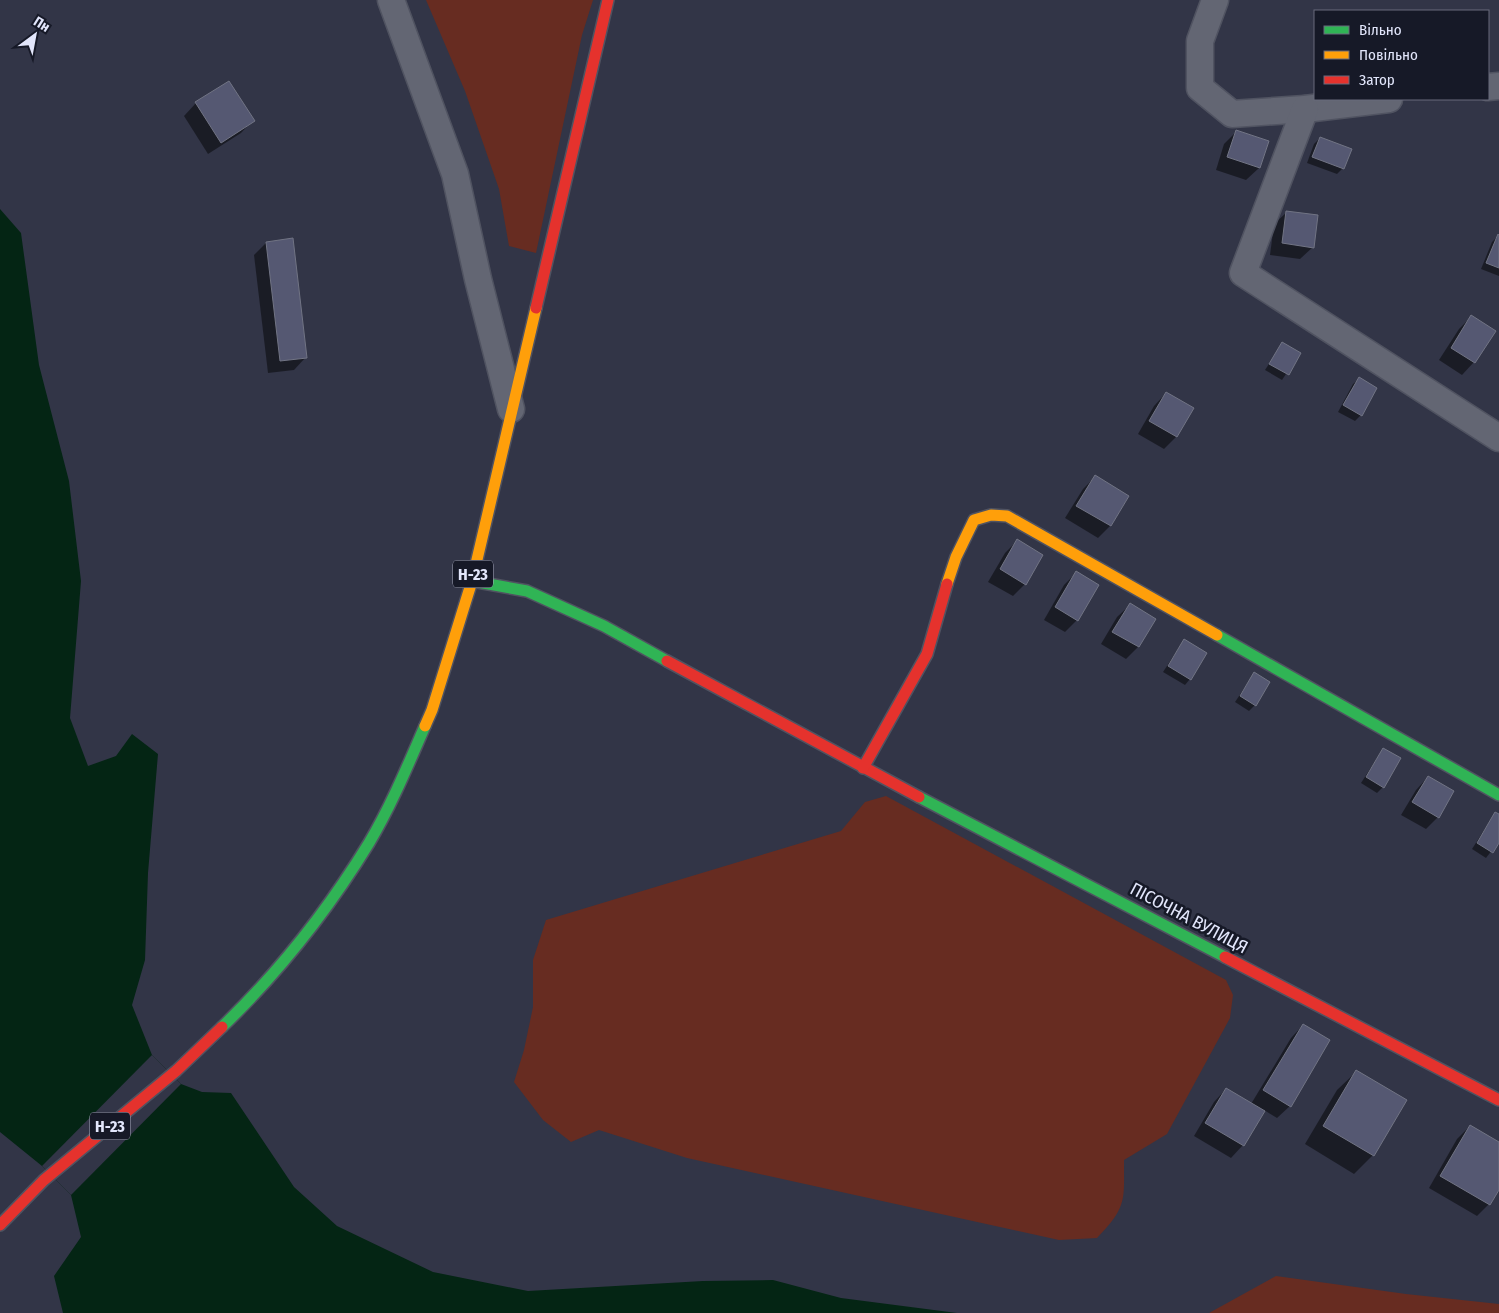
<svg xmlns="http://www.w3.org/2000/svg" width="1499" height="1313" font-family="'Fira Sans Condensed',sans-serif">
  <rect width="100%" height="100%" fill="#323547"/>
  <g fill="#672c21">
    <polygon points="426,0 593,0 582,35 536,253 509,246 499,189 465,91"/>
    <path d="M 886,796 L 1226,980 L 1233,995 L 1230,1018 L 1167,1134 L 1124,1160 C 1124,1201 1127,1207 1097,1238 L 1059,1240 L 687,1158 L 599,1130 L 571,1142 L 543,1120 L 514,1082 L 524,1050 L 533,1007 L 533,960 L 546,920 L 841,831 L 865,802 Z"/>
    <polygon points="1276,1276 1406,1294 1499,1304 1499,1313 1209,1313"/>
  </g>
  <polygon fill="#042514" points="0,209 21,233 39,365 69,481 81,581 70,718 88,766 116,756 132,734 158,754 148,873 145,960 132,1005 152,1055 181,1084 202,1092 231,1093 294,1187 337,1226 433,1272 528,1291 703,1281 773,1280 841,1298 957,1313 63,1313 54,1276 81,1237 71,1195 42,1166 0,1132"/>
  <polygon fill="#323547" points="152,1055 181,1084 71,1195 42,1166"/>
  <g fill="#0007">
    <polygon points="196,103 253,120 241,133 208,154 184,116"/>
    <polygon points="1236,132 1267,142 1259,168 1246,180 1216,170 1224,144"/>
    <polygon points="1320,138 1343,168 1337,174 1307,163 1314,144"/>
    <polygon points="1287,212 1313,247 1300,259 1270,255 1274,224"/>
    <polygon points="1498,236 1499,236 1499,276 1481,269 1492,242"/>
    <polygon points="266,243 306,357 294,370 268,373 254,255"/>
    <polygon points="1471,317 1474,362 1462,375 1439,360 1459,329"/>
    <polygon points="1282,344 1300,353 1282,380 1265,370"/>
    <polygon points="1359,379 1361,415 1355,421 1338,412 1353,384"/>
    <polygon points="1166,393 1192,408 1176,437 1164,449 1138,434 1154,406"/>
    <polygon points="1095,477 1127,496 1110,526 1098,538 1065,518 1083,489"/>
    <polygon points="1017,541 1025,584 1013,596 988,582 1005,553"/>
    <polygon points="1076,573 1077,620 1065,632 1044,620 1064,585"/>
    <polygon points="1130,605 1154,619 1138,647 1126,659 1101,644 1117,617"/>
    <polygon points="1184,640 1190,679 1185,685 1163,672"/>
    <polygon points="1254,674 1255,705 1249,711 1235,702"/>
    <polygon points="1383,749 1383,787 1377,793 1361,783"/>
    <polygon points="1428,777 1438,817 1426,829 1401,815 1416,790"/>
    <polygon points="1495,813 1499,815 1499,841 1486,858 1472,849"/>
    <polygon points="1303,1025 1290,1106 1277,1118 1264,1110 1243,1145 1231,1158 1194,1136 1214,1102 1226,1089 1251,1104 1291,1038"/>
    <polygon points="1356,1072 1373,1155 1354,1174 1305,1144 1337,1090"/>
    <polygon points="1470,1126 1499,1143 1499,1187 1489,1204 1477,1216 1429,1188 1457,1139"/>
  </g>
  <g fill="#555872" stroke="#717484">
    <polygon points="229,81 255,121 221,143 195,102"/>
    <polygon points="1236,130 1269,141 1260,168 1227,157"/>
    <polygon points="1320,137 1352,149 1344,169 1312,157"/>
    <polygon points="1286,211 1318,215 1314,248 1282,243"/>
    <polygon points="1498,234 1499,235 1499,268 1486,263"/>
    <polygon points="293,238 307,358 280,361 266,242"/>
    <polygon points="1471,315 1496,331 1475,363 1451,348"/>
    <polygon points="1282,342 1301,353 1289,375 1269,364"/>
    <polygon points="1359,377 1377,388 1362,416 1343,405"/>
    <polygon points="1166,392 1194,408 1177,437 1149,421"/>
    <polygon points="1095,475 1129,496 1111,526 1076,506"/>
    <polygon points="1017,539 1043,555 1026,585 1000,569"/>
    <polygon points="1076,571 1099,585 1078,621 1055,607"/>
    <polygon points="1130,603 1156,619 1139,647 1112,632"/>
    <polygon points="1184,639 1207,653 1191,680 1168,666"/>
    <polygon points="1254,672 1270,682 1256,706 1240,696"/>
    <polygon points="1383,748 1401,758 1384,788 1366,777"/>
    <polygon points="1428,776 1454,791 1439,818 1412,802"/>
    <polygon points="1495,812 1499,814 1499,843 1493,853 1477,843"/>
    <polygon points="1303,1024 1330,1040 1291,1107 1263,1090"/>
    <polygon points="1356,1070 1407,1100 1374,1156 1323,1126"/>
    <polygon points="1226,1088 1265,1111 1244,1146 1205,1123"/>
    <polygon points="1470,1125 1499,1142 1499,1190 1490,1205 1440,1176"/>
  </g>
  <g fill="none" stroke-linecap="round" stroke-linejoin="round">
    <g stroke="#505361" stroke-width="29">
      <g id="street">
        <polyline points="391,0 455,174 478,279 511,409"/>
        <polyline points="1215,0 1200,41 1200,88 1232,114 1305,109 1389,99"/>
        <polyline points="1488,87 1499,86"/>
        <polyline points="1305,109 1243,273 1499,438"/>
      </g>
    </g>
    <g stroke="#505361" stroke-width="14">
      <g id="fast">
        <polyline points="472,581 527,591 604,626 667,661"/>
        <polyline points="1217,635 1499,795"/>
        <polyline points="919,797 1225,957"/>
        <path d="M 222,1027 C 278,973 328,910 369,843 C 391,806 408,765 425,726"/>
      </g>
    </g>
    <g stroke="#505361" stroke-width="14">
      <g id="slow">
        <polyline points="947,584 956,557 974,520 991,515 1007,516 1217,635"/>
        <polyline points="425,726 432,710 472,581 536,308"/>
      </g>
    </g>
    <g stroke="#505361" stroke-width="14">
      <g id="jam">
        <polyline points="536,308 608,0"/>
        <polyline points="667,661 919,797"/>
        <polyline points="863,768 927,654 947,584"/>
        <polyline points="1225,957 1499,1100"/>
        <polyline points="0,1225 44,1180 176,1071 222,1027"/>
      </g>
    </g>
    <use href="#street" stroke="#636673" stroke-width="26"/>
    <use href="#fast" stroke="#30b455" stroke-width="11"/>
    <use href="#slow" stroke="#ff9f0a" stroke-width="11"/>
    <use href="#jam" stroke="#e5322d" stroke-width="11"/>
  </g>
  <g text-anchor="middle" stroke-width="5" stroke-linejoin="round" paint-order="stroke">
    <g fill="#161927" stroke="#a5a8bb" stroke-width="1">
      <rect x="453" y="560.5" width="40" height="27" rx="4"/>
      <rect x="90" y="1112.5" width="40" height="27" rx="4"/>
    </g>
    <g font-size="16" font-weight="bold" fill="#e2e6fb">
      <text x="473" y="580">Н-23</text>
      <text x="110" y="1132">Н-23</text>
    </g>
    <g font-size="18" fill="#e2e6fb" stroke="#161927">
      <text transform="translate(1189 918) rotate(28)" y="6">ПІСОЧНА ВУЛИЦЯ</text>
    </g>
  </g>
  <rect x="1314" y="10" width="175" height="90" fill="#161927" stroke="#686b7c"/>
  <rect x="1324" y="26" width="25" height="8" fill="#30b455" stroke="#686b7c"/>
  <text x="1359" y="35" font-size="15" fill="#e2e6fb">Вільно</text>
  <rect x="1324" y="51" width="25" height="8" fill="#ff9f0a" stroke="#686b7c"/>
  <text x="1359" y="60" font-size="15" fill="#e2e6fb">Повільно</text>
  <rect x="1324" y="76" width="25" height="8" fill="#e5322d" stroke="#686b7c"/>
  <text x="1359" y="85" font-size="15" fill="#e2e6fb">Затор</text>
  <g transform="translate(35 35) rotate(32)" stroke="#161927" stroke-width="4" paint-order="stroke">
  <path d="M0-4L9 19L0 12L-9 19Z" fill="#e2e6fb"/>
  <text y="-8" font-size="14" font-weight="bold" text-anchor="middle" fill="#e2e6fb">Пн</text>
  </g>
</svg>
